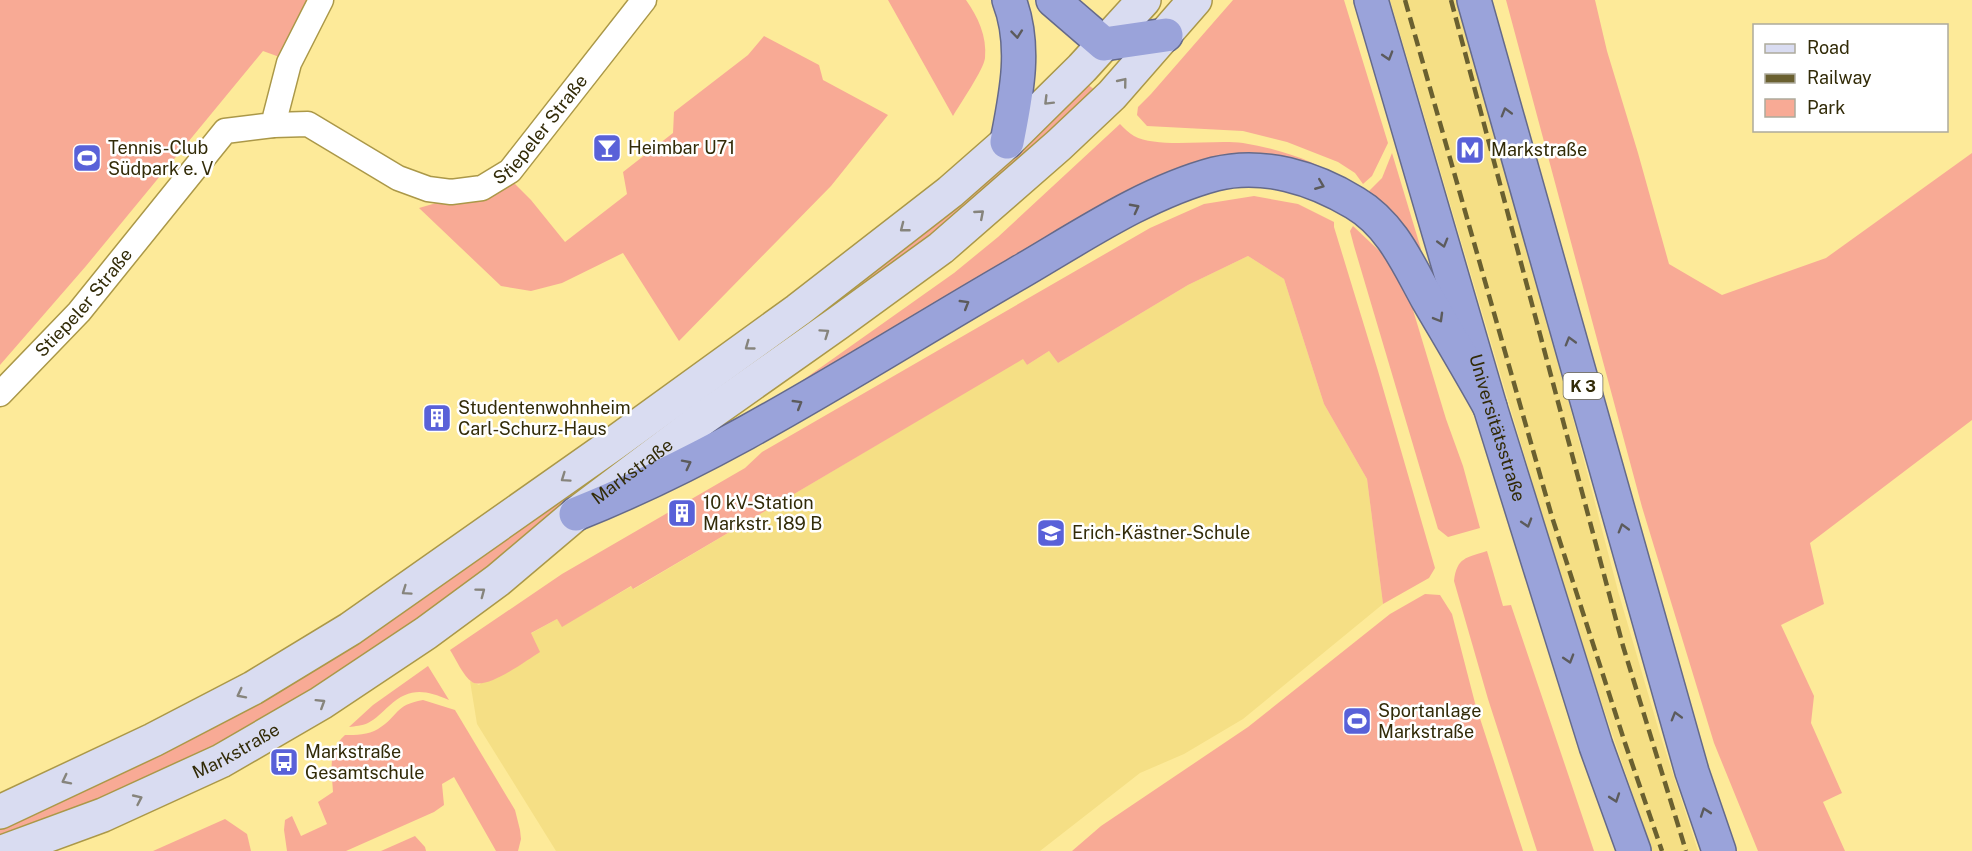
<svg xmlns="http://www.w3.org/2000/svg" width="1972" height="851" font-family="'Public Sans',sans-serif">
  <rect width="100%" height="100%" fill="#fdea99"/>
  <g fill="#f5df85">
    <polygon points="1390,0 1460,0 1545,311 1618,591 1659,731 1698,851 1652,851 1597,689 1547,532"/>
    <polygon points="1248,256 1284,279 1324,404 1367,479 1383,604 1243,719 1184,754 1140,773 1040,851 556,851 477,724 470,681 479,685 530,634 557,619 562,626 632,586 634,589 1023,358 1027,365 1049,351 1058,363 1188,285"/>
  </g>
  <g fill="#f8aa95">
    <polygon points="0,0 331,0 296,63 263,51 86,266 0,365"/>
    <path d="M 888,0 L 966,0 C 978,17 987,36 985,58 C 984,69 960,104 953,116 Z"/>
    <polygon points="1233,0 1344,0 1388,143 1372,176 1363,184 1355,173 1338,162 1287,142 1243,131 1147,126 1137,115 1138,107 1151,94"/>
    <polygon points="1506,0 1595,0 1607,51 1638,153 1669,264 1722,295 1826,258 1972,153 1972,420 1810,543 1824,604 1781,625 1814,696 1811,723 1842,793 1823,802 1845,851 1758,851 1714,743 1642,507"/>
    <polygon points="764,36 819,65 823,80 888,115 831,186 679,341 623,253 562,283 531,291 501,286 419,208 512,181 531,200 565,242 627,194 623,172 673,133 674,112 748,55"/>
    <polygon points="1087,84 1095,90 999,182 883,274 473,581 328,683 173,769 0,840 0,820 163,750"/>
    <path d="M 1120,124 C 1124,128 1129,133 1134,136 C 1158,149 1214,139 1243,143 C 1281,149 1318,162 1350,183 L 1254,162 L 745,421 L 954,273 L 998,237 Z"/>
    <polygon points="1392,153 1421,249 1414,252 1362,198 1382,178"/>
    <path d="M 1254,196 L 1298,204 L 1334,222 L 1334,227 L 1378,371 L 1435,568 L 1429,578 L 1383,604 L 1367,479 L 1324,404 L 1284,279 L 1248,256 L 1188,285 L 1058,363 L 1049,351 L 1027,365 L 1023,359 L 633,589 L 631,586 L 562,627 L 557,619 L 531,633 L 540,652 C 527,660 486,691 472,682 C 463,676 456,659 450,650 L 562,574 L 745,468 L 762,452 L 1150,228 L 1204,204 Z"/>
    <polygon points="1353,226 1389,260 1410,300 1446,419 1463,466 1480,528 1448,537 1438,529 1354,246 1350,231"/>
    <path d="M 1487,551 L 1503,606 L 1511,605 L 1594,851 L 1537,851 L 1488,699 L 1454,581 C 1457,557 1466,558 1487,551 Z"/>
    <polygon points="1425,594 1440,595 1452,614 1475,703 1523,851 1072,851 1101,826 1248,727 1390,614"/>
    <path d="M 428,666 L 449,700 C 425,690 410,687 389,706 C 382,712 376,719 368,723 C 362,726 355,726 349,727 L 373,705 Z"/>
    <path d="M 423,700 L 455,710 L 515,810 L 520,830 L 521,839 L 518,851 L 496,851 L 454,777 L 442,784 L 444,805 L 434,812 L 346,851 L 287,851 L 284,830 L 285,820 L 292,816 L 301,836 L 327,824 L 318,802 L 333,792 C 332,772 327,750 345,735 C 356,735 368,735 378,729 C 399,716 394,705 423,700 Z"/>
    <polygon points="225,819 247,834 251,851 153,851"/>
    <polygon points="415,836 425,847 426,851 381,851"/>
  </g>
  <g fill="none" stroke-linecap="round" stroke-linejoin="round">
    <g stroke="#ab9848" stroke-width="27">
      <g id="minor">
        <path id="s1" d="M 273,125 L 308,124 L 398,178 L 428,189 L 451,192 L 482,188 L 510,171 L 644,0"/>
        <path id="s2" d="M 0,394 L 79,312 L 225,131 L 273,125 L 289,63 L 321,0"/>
      </g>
    </g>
    <g stroke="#ab9848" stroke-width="36">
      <g id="secondary">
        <polyline points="0,812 153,740 253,688 350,629 613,444 798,310 950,192 1007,142 1082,68 1144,0"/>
        <path id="s3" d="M 5,851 L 103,815 L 221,761 L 321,703 L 426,633 L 498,580 L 576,514 L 702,419 L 838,323 L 941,248 L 1059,145 L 1112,95 L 1195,0"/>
      </g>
    </g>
    <g stroke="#656a8a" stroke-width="36">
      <g id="trunk">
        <polyline points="1053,0 1104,44 1166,35"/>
        <path id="s4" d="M 1371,0 L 1490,407 L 1596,746 L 1634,851"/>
        <polyline points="1474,0 1692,772 1719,851"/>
        <path d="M 1007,142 C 1016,96 1027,46 1009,0"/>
        <path d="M 576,514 C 732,452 871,358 1015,275 C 1079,238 1144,193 1215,174 C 1263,162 1314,178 1355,203 C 1392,225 1408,264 1428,300 C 1449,336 1470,371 1490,407"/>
      </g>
    </g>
    <use href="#minor" stroke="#fff" stroke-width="24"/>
    <use href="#secondary" stroke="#d9dcf1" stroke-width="33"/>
    <use href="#trunk" stroke="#9aa3da" stroke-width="33"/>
    <g stroke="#6a6030" stroke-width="4.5" stroke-dasharray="12 6" stroke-linecap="butt">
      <polyline points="1405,0 1552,517 1625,743 1662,851"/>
      <polyline points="1451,0 1623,646 1686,851"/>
    </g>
  </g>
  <defs><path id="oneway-chevron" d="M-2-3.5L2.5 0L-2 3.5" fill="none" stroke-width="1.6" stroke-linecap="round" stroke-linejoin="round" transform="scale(1.5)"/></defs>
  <g stroke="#5c5b5c">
    <use href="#oneway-chevron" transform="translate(1017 34) rotate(84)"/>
    <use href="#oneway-chevron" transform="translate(1388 56) rotate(73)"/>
    <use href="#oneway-chevron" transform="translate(1506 112) rotate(-106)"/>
    <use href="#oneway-chevron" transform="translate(1320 185) rotate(22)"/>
    <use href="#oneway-chevron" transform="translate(1135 208) rotate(-28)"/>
    <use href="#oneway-chevron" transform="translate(1443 243) rotate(74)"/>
    <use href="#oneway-chevron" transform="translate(965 304) rotate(-31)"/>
    <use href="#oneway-chevron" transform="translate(1439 318) rotate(60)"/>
    <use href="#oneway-chevron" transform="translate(1570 341) rotate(-106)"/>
    <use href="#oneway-chevron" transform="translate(798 404) rotate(-31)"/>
    <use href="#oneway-chevron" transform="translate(687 464) rotate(-27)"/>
    <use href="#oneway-chevron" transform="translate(1527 523) rotate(73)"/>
    <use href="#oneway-chevron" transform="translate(1623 528) rotate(-106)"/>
    <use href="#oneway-chevron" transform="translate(1569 659) rotate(73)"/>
    <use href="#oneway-chevron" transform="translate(1676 716) rotate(-106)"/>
    <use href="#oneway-chevron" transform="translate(1615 798) rotate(71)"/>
    <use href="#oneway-chevron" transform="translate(1705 812) rotate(-109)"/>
  </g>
  <g stroke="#86847c">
    <use href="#oneway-chevron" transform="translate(1123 82) rotate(-51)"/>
    <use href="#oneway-chevron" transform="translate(1048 101) rotate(135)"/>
    <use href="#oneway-chevron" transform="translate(980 214) rotate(-41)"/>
    <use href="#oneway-chevron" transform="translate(904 228) rotate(142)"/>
    <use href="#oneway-chevron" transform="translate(825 333) rotate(-35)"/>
    <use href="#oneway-chevron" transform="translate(749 346) rotate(144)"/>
    <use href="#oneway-chevron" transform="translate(565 478) rotate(145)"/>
    <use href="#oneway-chevron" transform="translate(406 591) rotate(145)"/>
    <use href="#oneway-chevron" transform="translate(481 592) rotate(-37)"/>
    <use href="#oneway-chevron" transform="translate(241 694) rotate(153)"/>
    <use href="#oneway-chevron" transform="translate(321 703) rotate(-32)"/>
    <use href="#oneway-chevron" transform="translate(66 780) rotate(153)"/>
    <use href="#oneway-chevron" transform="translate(138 799) rotate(-25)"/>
  </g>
  <defs>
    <g id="bar-square" transform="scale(1.5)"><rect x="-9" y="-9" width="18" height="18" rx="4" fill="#5961d8" stroke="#fff"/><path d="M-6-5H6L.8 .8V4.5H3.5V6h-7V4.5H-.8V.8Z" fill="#fff"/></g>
    <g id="metro-square" transform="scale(1.5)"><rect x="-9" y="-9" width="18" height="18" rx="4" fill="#5961d8" stroke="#fff"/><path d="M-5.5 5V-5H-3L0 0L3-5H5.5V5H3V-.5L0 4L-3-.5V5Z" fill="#fff"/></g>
    <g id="stadium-square" transform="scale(1.5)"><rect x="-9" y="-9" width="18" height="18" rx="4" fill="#5961d8" stroke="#fff"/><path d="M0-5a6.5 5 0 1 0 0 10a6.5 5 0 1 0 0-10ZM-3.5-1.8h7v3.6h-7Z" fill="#fff"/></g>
    <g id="building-square" transform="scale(1.5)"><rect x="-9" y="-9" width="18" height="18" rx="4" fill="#5961d8" stroke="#fff"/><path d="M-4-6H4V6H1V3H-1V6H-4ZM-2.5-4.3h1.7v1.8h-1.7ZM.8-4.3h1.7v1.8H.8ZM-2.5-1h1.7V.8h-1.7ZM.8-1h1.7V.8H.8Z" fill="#fff"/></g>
    <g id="school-square" transform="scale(1.5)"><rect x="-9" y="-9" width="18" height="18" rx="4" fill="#5961d8" stroke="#fff"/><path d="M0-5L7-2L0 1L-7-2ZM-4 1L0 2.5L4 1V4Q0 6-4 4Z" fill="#fff"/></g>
    <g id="bus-square" transform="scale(1.5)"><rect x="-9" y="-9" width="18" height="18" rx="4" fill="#5961d8" stroke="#fff"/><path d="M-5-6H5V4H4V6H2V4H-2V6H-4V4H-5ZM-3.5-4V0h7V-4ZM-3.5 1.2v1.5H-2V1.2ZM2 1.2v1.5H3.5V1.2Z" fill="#fff"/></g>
  </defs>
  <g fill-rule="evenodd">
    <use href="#bar-square" x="607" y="148"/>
    <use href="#metro-square" x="1470" y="150"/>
    <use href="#stadium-square" x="87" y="158"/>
    <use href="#building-square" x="437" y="418"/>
    <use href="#building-square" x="682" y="513"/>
    <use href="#school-square" x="1051" y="533"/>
    <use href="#stadium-square" x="1357" y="721"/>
    <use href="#bus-square" x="284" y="762"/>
  </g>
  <g text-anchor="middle" stroke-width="5" stroke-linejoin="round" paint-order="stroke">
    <rect fill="#fff" stroke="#706b52" stroke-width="1.5" x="1563.5" y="373" width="39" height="26" rx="4.5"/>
    <g font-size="16" font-weight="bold" fill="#322b08">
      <text x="1583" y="392">K 3</text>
    </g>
    <g font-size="18" fill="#322b08" stroke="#fff">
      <text dy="6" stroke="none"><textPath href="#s1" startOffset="310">Stiepeler Straße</textPath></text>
      <text dy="6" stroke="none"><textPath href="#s2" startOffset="124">Stiepeler Straße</textPath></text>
      <text dy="6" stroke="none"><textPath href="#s4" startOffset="446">Universitätsstraße</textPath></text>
      <text dy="6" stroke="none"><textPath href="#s3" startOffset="738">Markstraße</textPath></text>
      <text dy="6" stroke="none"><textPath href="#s3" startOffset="252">Markstraße</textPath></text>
    </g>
    <g font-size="18" fill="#322b08" stroke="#fff" text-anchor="start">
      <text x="108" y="154">Tennis-Club<tspan x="108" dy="21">Südpark e. V</tspan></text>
      <text x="628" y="154">Heimbar U71</text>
      <text x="1491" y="156">Markstraße</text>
      <text x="458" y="414">Studentenwohnheim<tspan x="458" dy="21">Carl-Schurz-Haus</tspan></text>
      <text x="703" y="509">10 kV-Station<tspan x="703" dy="21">Markstr. 189 B</tspan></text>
      <text x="1072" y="539">Erich-Kästner-Schule</text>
      <text x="1378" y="717">Sportanlage<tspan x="1378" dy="21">Markstraße</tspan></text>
      <text x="305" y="758">Markstraße<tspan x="305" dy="21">Gesamtschule</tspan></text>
    </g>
  </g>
  <rect x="1753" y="24" width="195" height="108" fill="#ffffff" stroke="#adaa9c" stroke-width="1.5"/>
  <rect x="1765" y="44" width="30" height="9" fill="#d9dcf1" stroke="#adaa9c" stroke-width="1.5"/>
  <text x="1807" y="54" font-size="18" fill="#322b08">Road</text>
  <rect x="1765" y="74" width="30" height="9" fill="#6a6030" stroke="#adaa9c" stroke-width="1.5"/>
  <text x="1807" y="84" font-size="18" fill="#322b08">Railway</text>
  <rect x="1765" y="99" width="30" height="18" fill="#f8aa95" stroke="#adaa9c" stroke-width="1.5"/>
  <text x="1807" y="114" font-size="18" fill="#322b08">Park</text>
</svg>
